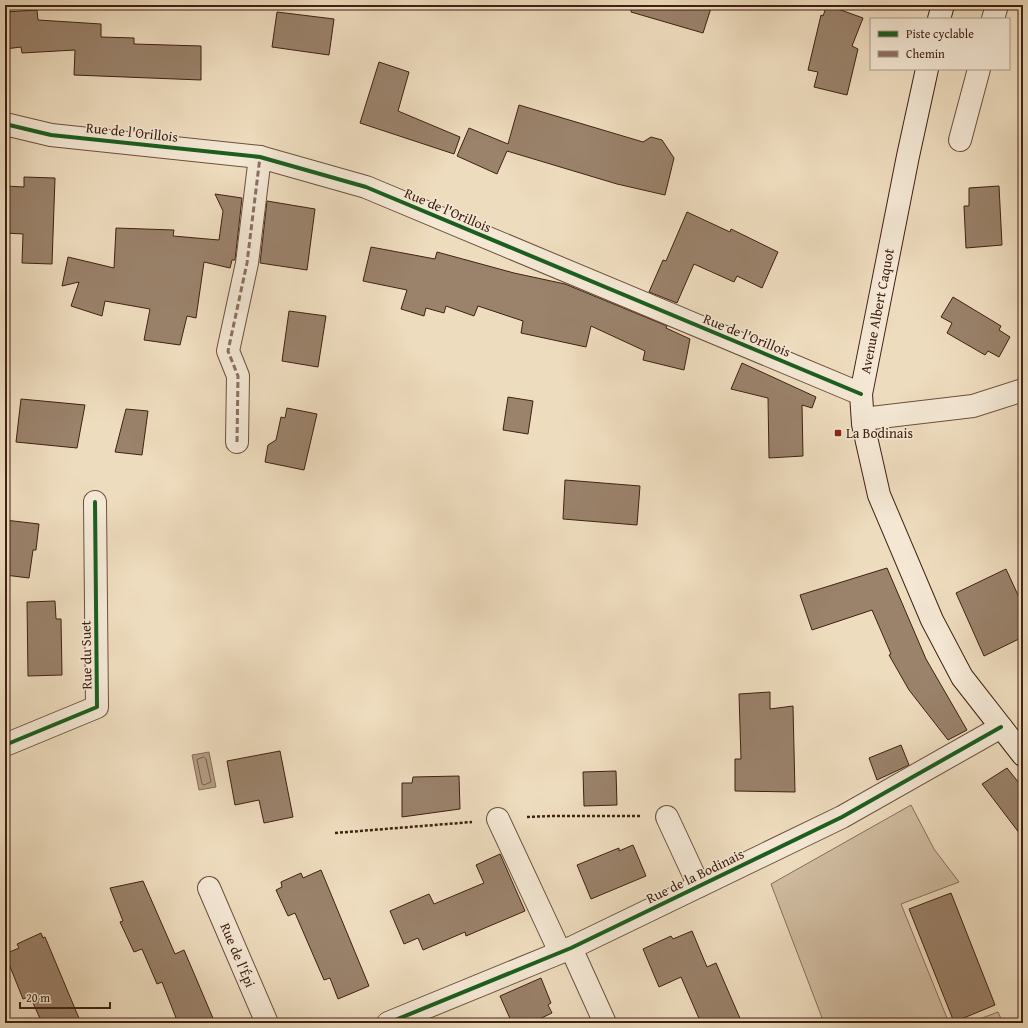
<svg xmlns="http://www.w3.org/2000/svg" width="1028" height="1028" font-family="'Gentium Book Plus',serif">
  <rect width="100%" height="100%" fill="#eedcbe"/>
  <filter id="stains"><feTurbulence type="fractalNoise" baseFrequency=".005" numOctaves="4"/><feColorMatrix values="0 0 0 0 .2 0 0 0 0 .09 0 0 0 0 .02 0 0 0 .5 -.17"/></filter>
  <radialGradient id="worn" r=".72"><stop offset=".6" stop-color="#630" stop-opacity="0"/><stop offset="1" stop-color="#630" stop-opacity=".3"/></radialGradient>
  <g fill="#d0bca1" stroke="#886e5a">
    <polygon points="911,805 934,849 959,882 901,904 949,1023 824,1023 771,884"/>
    <polygon points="998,1012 1003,1023 969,1023"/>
  </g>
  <polygon fill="#b39c84" stroke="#856b56" points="209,752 216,787 199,790 192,755"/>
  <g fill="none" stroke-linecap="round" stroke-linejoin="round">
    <polygon stroke="#7a5e4b" stroke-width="1" points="204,757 206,759 211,782 204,785 202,784 197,760"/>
  </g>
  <g fill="#9a826b" stroke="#402112">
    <polygon points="632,5 712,5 703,33 631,12"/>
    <polygon points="827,5 863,18 852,46 858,49 847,95 814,87 818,72 808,70 821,15 823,16"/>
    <polygon points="37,10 38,20 101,24 101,37 134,38 134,44 201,46 201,80 74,75 75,50 22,53 21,47 5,49 5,12"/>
    <polygon points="277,12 334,19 329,55 272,47"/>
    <polygon points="379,62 409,72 398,111 460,137 454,154 360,123"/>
    <polygon points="519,105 643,142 651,137 662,140 674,158 665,195 617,184 507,151 497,174 457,156 469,128 508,144"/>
    <polygon points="24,177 55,178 52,264 22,263 23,234 5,233 5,186 24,187"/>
    <polygon points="999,186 1002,245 966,248 964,206 969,206 969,188"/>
    <polygon points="215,194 242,198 235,260 232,260 230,268 204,262 196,318 187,316 180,345 144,340 150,309 105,301 102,316 71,306 79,282 62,286 68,257 114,268 116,228 174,230 173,236 219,240 223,211"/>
    <polygon points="267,201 315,209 307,270 260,263"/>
    <polygon points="687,212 730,232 731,229 778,252 762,288 737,276 734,282 694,264 677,303 649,292 663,260 666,261"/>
    <polygon points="371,247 435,259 437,252 514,273 565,284 667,326 666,328 690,339 684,370 643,360 645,351 591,326 586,347 521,333 523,321 478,306 474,316 446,306 444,313 426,308 424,316 401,309 407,290 363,281"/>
    <polygon points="953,297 1001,326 999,330 1010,337 999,357 988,351 985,355 947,333 952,323 941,317"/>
    <polygon points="289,311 326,316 318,367 282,361"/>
    <polygon points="742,363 816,397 812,408 802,405 803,456 769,458 768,398 731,389"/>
    <polygon points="508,397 533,401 528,434 503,430"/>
    <polygon points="21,399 85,405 77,448 16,442"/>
    <polygon points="287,408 317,414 304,470 265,462 268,445 276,440 281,417 285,418"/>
    <polygon points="126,409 148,411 142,455 115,452"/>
    <polygon points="565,480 640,486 637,525 563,519"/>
    <polygon points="5,520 39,524 36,550 33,550 29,578 5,575"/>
    <polygon points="887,568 926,659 967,730 948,740 909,690 889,655 891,654 872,610 812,630 800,595"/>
    <polygon points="1006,569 1023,606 1023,637 984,656 956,593"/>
    <polygon points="55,601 56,619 61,619 62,675 28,676 27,602"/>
    <polygon points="770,692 770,709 793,706 795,792 735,791 735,759 741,759 739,694"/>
    <polygon points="901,745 909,765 877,780 869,758"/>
    <polygon points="280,751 293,817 264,823 259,800 235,805 227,761"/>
    <polygon points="1007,768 1023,788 1023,838 982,784"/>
    <polygon points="616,771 617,805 584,806 583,772"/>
    <polygon points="459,776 460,809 402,817 402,783 412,783 413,777"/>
    <polygon points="633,845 646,876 591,899 577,865 619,848 619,851"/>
    <polygon points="500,854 525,911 466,936 465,932 423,950 418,938 404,944 390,911 429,894 434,904 484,883 476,865"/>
    <polygon points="321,870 369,986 338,999 330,978 324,980 295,913 288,916 276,890 282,887 281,882 301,873 303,878"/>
    <polygon points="143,881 175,954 184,950 215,1023 178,1023 162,982 157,984 142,949 134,952 120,922 123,921 110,888"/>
    <polygon points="951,893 995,1005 954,1022 909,909"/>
    <polygon points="692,931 707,967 716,963 742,1023 701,1023 681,977 659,987 643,949 671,936 673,939"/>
    <polygon points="41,933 43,938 45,937 81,1023 42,1023 30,996 23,999 5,954 19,948 17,944"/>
    <polygon points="541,978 551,1003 548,1005 552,1013 531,1023 512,1023 500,996"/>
  </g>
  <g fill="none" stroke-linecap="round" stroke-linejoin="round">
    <g stroke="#6c503d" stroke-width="24">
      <g id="street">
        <polyline points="993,19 997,5"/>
        <polyline points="5,124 51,135 260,157 366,187 861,394"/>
        <polyline points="960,140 979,69"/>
        <polyline points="863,419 973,406 1023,390"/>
        <polyline points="237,442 238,376 228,351 247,263 260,157"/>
        <polyline points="5,745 97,707 95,502"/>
        <polyline points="667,817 699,886"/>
        <polyline points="498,819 560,952"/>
        <polyline points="209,888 267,1023"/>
        <polyline points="571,948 605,1023"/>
        <polyline points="388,1023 571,948 842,817 1001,727"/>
      </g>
    </g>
    <g stroke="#402112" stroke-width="24">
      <g id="secondary">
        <polyline points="939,19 943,5"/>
        <polyline points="927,69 908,156 861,394 863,424 879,495 932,620 962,677 1023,755"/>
      </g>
    </g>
    <g stroke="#402112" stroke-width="2.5" stroke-dasharray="3 2" stroke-linecap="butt">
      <polyline points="527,817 551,816 642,816"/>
      <polyline points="335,833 472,822"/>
    </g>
    <use href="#street" stroke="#f4e8d5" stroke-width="22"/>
    <use href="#secondary" stroke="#f4e8d5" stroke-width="22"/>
    <polyline stroke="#8d6e63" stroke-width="3" stroke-dasharray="6 3" stroke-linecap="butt" points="237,442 238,376 228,351 247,263 260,157"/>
    <g stroke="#f4e8d5" stroke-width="6">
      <g id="cycleway">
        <polyline points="5,124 51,135 260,157 366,187 861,394"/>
        <polyline points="5,745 97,707 95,502"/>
        <polyline points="388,1023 571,948 842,817 1001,727"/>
      </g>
    </g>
    <use href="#cycleway" stroke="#1b5e20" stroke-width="4"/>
  </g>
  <rect fill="#8f2418" stroke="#f4e8d5" stroke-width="1.5" x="834" y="429" width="8" height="8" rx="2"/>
  <g text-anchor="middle" stroke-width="3" stroke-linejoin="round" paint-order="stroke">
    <g font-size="14" fill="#402112" stroke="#f4e8d5">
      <text transform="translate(132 132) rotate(6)" y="5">Rue de l'Orillois</text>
      <text transform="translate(448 210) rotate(23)" y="5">Rue de l'Orillois</text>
      <text transform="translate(877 311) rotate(-79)" y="5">Avenue Albert Caquot</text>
      <text transform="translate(747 335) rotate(22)" y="5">Rue de l'Orillois</text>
      <text transform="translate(86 655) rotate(-91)" y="5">Rue du Suet</text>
      <text transform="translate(695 876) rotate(-26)" y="5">Rue de la Bodinais</text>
      <text transform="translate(238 955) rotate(67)" y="5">Rue de l'Épi</text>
    </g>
    <g font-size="14" fill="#402112" stroke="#f4e8d5" text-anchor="start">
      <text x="846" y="438">La Bodinais</text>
    </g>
  </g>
  <rect width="1028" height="1028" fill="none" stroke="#eedcbe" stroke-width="20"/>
  <rect x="6" y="6" width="1016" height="1016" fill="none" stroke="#402112" stroke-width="2"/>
  <rect x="10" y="10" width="1008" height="1008" fill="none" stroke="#402112"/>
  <rect x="870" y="18" width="140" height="52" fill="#f4e8d5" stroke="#ac9887"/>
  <rect x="878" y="31" width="20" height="6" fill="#1b5e20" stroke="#ac9887"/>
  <text x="906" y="38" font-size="12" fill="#402112">Piste cyclable</text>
  <rect x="878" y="51" width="20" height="6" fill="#8d6e63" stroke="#ac9887"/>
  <text x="906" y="58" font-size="12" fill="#402112">Chemin</text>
  <path d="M20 1002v6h90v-6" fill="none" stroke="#402112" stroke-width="2"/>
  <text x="26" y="1002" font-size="12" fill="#402112" stroke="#f4e8d5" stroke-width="3" paint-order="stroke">20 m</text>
  <rect width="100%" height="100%" filter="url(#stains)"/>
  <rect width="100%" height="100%" fill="url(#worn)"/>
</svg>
